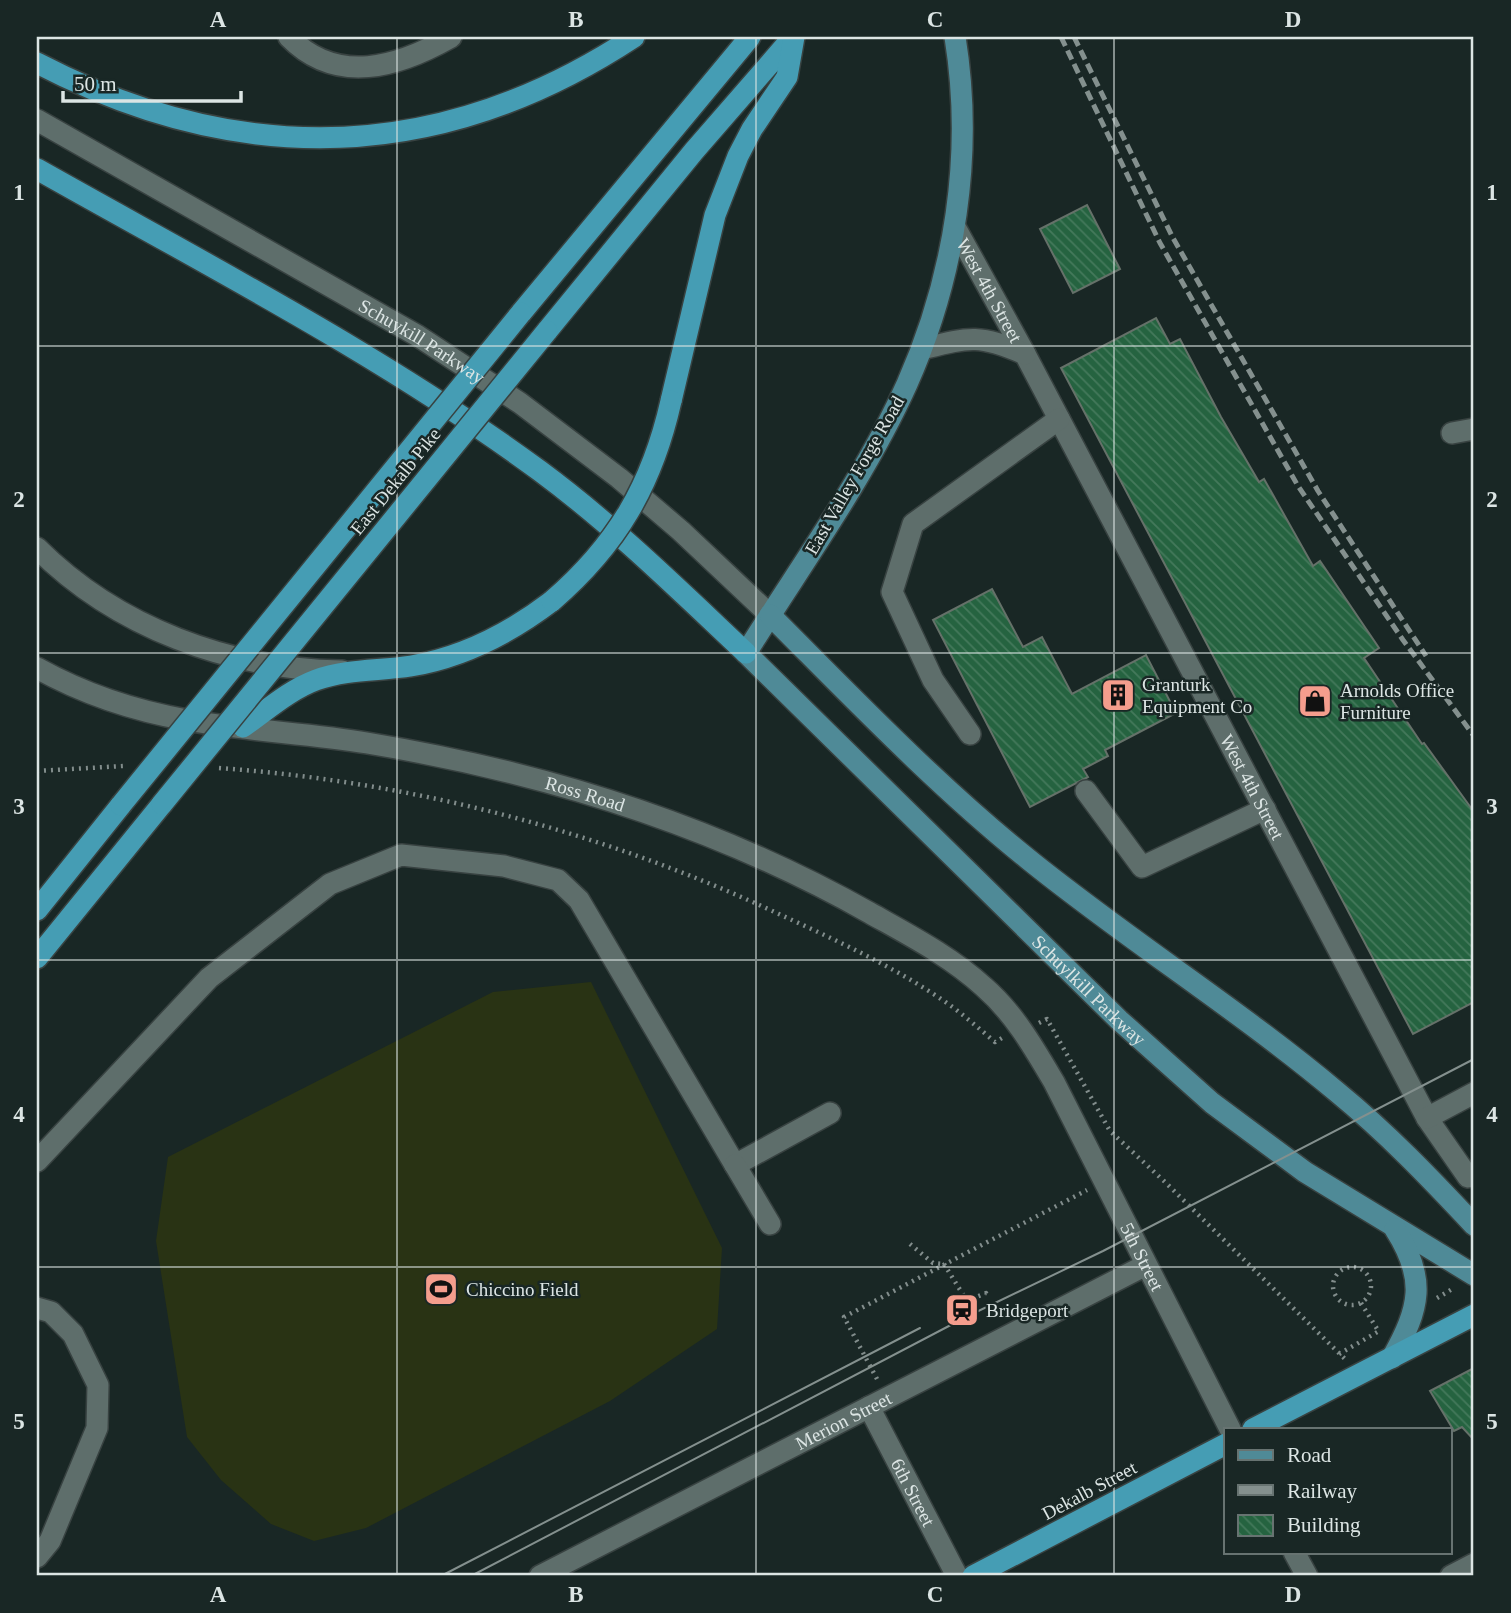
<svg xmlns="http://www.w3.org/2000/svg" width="1511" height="1613" font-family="Georgia,serif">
  <defs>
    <pattern id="building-back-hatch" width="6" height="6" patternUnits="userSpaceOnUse" patternTransform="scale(1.75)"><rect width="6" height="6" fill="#256340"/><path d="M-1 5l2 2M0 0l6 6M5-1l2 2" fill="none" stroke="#44795b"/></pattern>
  </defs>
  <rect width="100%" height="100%" fill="#192725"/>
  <polygon fill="#293314" points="591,982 722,1248 717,1329 610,1401 366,1528 314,1541 271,1524 221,1480 187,1437 156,1241 168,1157 493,992"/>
  <g fill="url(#building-back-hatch)" stroke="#657169" stroke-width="2">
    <polygon points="1087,205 1120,269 1073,293 1040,229"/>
    <polygon points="1156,318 1170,344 1180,339 1221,417 1259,482 1264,479 1313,566 1320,561 1379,648 1364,658 1422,744 1424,743 1474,812 1474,1002 1413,1034 1061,368"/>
    <polygon points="992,589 1023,647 1042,637 1072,694 1146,655 1176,713 1105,750 1108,756 1083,769 1088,777 1030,807 933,620"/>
    <polygon points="1474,1368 1474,1440 1462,1427 1454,1431 1430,1391"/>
  </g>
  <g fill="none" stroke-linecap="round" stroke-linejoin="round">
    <g stroke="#384241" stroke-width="24">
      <g id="minor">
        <path d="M 289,37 C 337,86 398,67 451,37"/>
        <path id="s1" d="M 37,120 L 418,336 L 520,403 L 619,478 L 681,531 L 770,615"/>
        <path id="s2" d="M 955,227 L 1025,354 L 1427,1118 L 1468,1177"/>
        <path d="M 922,349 C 970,337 979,334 1025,354"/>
        <polyline points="1452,433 1474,429"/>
        <path d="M 37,548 C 117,628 230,669 342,671"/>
        <path id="s3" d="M 37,668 C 82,693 136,711 187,720 C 246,731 307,733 367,743 C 543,772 714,825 870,913 C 909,935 950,956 984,987 C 1014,1013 1034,1048 1054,1082 L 1230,1429"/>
        <polyline points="970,734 933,680 892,592 913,524 1059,419"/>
        <polyline points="1086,791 1142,867 1265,809"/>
        <polyline points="1427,1118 1474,1093"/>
        <polyline points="37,1161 209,978 330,884 401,855 504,866 558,880 579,900 735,1165 830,1113"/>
        <polyline points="735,1165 770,1224"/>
        <polyline points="37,1308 51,1312 73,1334 98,1385 97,1428 50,1541 37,1557"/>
        <path id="s4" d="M 869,1407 L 957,1576"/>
        <polyline points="1294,1552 1307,1576"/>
        <path id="s5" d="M 540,1576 L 1146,1265"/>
        <polyline points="1451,1576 1474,1564"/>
      </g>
    </g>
    <g stroke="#384241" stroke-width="24">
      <g id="major">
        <path id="s6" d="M 955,37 C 974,154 955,276 907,384 C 864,479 801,565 746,653 L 1119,1020 L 1212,1103 L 1305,1172 L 1474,1275"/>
        <path d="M 770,615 C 853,698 936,785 1028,859 C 1128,940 1238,1009 1337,1092 C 1387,1133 1430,1178 1474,1225"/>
        <path d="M 1392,1358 C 1420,1308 1427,1279 1395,1229"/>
      </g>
    </g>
    <g stroke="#384241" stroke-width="24">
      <g id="highway">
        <path d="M 37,63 C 241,169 441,164 634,37"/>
        <path d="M 37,169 C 207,265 382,355 540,471 C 613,525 679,590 746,653"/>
        <polyline points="521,313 750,37"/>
        <polyline points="547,331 694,151 793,37"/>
        <polyline points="671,401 715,215 738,156 752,129 787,77 794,37"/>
        <path d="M 243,727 C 266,711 289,690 316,680 C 347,669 379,671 411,666 C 464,657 510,633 552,601"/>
        <polyline points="37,910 121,805"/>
        <polyline points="37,958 162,804"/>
        <polyline points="1253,1429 1474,1315"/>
        <polyline points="973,1576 1226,1444"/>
      </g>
    </g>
    <g stroke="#828d8c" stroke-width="4.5" stroke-dasharray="2 5" stroke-linecap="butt">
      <path d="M 219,768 C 414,782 604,832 781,915 C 840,942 901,970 954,1008 C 968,1019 981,1030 995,1042 L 1002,1038"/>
      <polyline points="37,771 123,766"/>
      <polyline points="1039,1023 1047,1019 1110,1131 1165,1182 1345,1359"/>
      <polyline points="910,1244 933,1263 943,1264"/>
      <polyline points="944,1264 967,1301 986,1293 987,1296"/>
      <circle cx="1352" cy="1286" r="19"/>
      <polyline points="1437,1298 1454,1288"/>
      <polyline points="1361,1303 1379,1332"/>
      <polyline points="1339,1354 1381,1330"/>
      <polyline points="877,1379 844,1317 1087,1190"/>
    </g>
    <use href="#minor" stroke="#5e6e6b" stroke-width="21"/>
    <use href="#major" stroke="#4f8a97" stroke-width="21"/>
    <use href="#highway" stroke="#459db4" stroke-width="21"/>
    <g stroke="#84908e" stroke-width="2">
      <polyline points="441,1576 920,1328"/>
      <polyline points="471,1576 968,1316 1103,1251 1474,1059"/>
    </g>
    <g stroke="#84908e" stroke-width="5" stroke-dasharray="10 5" stroke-linecap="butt">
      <polyline points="1061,37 1160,243 1298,486 1403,640 1474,736"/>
      <polyline points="1074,37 1173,238 1318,491 1426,656"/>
    </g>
    <g stroke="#384241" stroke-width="24" stroke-linecap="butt">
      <g id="highway-bridge">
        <path d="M 552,601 C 617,545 652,485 671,401"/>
        <polyline points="162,804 547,331"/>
        <polyline points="121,805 521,313"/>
      </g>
    </g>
    <use href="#highway-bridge" stroke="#459db4" stroke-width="21"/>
  </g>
  <path fill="none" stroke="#dce5e4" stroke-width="2" stroke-opacity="0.55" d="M 397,37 L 397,1576M 756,37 L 756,1576M 1114,37 L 1114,1576M 37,346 L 1474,346M 37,653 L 1474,653M 37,960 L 1474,960M 37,1267 L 1474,1267"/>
  <defs>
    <g id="building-square" transform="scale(1.75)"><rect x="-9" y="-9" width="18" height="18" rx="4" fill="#f49d8d" stroke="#192725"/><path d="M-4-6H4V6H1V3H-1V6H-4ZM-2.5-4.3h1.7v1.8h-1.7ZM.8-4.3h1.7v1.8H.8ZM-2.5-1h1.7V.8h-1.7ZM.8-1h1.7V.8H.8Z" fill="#111"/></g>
    <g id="shop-square" transform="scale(1.75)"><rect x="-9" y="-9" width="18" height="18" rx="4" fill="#f49d8d" stroke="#192725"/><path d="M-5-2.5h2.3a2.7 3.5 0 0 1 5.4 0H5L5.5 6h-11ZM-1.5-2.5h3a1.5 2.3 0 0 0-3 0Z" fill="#111"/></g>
    <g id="stadium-square" transform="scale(1.75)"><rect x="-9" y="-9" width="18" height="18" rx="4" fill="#f49d8d" stroke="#192725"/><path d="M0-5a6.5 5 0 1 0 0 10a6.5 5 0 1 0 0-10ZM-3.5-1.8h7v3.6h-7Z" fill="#111"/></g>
    <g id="station-square" transform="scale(1.75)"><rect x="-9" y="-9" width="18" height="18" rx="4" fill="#f49d8d" stroke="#192725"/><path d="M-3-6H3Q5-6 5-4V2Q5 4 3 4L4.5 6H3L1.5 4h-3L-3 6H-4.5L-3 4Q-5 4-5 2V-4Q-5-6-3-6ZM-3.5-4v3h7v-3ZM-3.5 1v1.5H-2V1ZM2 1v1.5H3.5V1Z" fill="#111"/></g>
  </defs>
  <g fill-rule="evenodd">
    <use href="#building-square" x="1118" y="695"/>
    <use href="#shop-square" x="1315" y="701"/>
    <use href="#stadium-square" x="441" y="1289"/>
    <use href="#station-square" x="962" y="1310"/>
  </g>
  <g text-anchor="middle" stroke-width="5" stroke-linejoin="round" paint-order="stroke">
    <g font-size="19" fill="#dce5e4" stroke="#192725">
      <text dy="7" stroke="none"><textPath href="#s2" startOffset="72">West 4th Street</textPath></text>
      <text dy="7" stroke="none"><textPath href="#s1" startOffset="444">Schuykill Parkway</textPath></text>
      <text transform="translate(854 475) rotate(-60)" y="7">East Valley Forge Road</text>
      <text transform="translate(395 481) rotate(-51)" y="7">East Dekalb Pike</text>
      <text dy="7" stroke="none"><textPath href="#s2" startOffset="634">West 4th Street</textPath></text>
      <text dy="7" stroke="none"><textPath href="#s3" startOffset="565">Ross Road</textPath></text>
      <text dy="7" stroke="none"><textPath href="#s6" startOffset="1150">Schuylkill Parkway</textPath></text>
      <text dy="7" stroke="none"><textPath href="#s3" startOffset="1325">5th Street</textPath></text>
      <text dy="7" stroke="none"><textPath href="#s5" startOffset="341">Merion Street</textPath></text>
      <text transform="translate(1089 1490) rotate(-28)" y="7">Dekalb Street</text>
      <text dy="7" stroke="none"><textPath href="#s4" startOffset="96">6th Street</textPath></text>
    </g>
    <g font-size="19" fill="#dce5e4" stroke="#192725" text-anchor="start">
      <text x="1142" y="691">Granturk<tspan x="1142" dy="22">Equipment Co</tspan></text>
      <text x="1340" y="697">Arnolds Office<tspan x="1340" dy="22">Furniture</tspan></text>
      <text x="466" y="1296">Chiccino Field</text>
      <text x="986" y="1317">Bridgeport</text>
    </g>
  </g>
  <rect width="1511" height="1613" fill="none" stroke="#192725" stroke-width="77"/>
  <rect x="1224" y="1428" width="228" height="126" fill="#192725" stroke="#677371" stroke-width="2"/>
  <rect x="1238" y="1450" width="35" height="10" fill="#4f8a97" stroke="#677371" stroke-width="2"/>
  <text x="1287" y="1462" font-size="21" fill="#dce5e4">Road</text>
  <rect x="1238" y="1485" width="35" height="10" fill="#84908e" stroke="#677371" stroke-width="2"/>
  <text x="1287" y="1498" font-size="21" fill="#dce5e4">Railway</text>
  <rect x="1238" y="1515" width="35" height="21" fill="url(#building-back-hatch)" stroke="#677371" stroke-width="2"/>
  <text x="1287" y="1532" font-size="21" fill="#dce5e4">Building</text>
  <path d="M63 91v10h178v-10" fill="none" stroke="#dce5e4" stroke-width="3.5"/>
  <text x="74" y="91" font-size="21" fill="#dce5e4" stroke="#192725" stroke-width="5" paint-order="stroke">50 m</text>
  <rect x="38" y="38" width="1434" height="1536" fill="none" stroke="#dce5e4" stroke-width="2.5"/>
  <g font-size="23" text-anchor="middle" font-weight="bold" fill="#dce5e4">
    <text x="218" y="27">A</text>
    <text x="576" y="27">B</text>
    <text x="935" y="27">C</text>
    <text x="1293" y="27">D</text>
    <text x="19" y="200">1</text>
    <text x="1492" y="200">1</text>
    <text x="19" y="507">2</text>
    <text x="1492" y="507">2</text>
    <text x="19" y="814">3</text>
    <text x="1492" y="814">3</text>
    <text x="19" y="1122">4</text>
    <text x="1492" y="1122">4</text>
    <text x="19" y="1429">5</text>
    <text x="1492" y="1429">5</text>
    <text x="218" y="1602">A</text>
    <text x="576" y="1602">B</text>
    <text x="935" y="1602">C</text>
    <text x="1293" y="1602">D</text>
  </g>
</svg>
